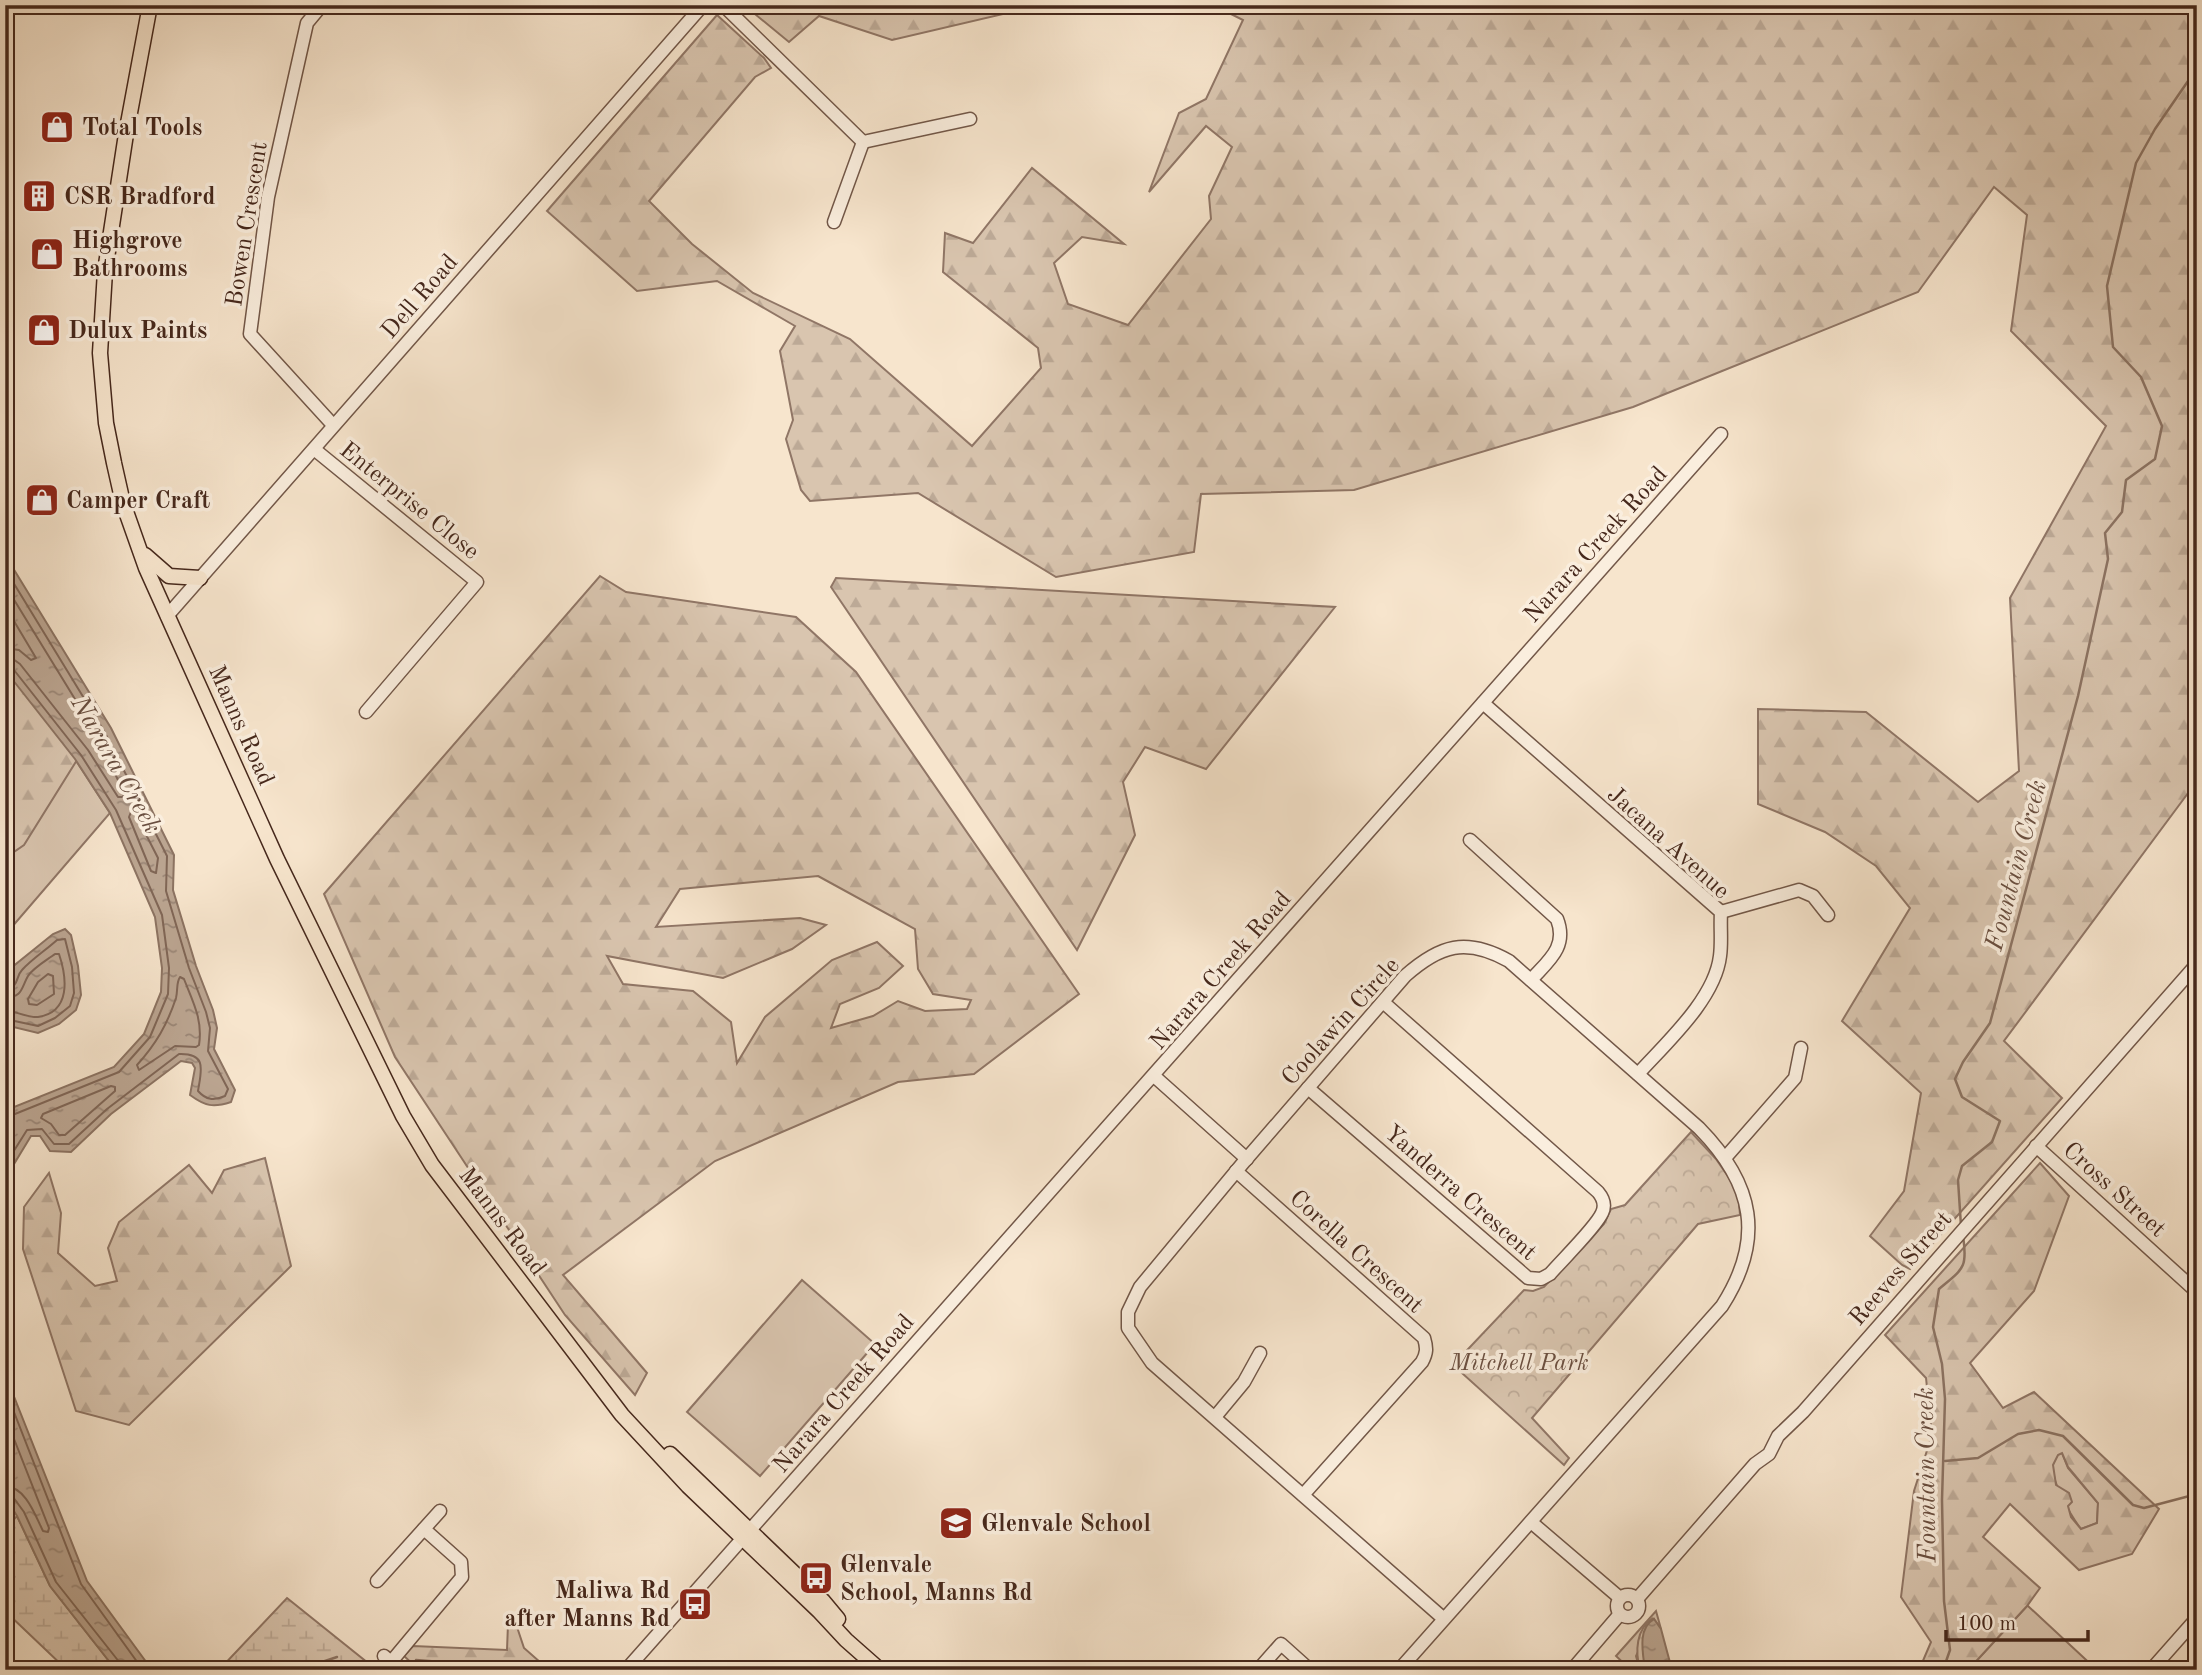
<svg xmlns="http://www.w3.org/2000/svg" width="2202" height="1675" font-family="'Old Standard TT',serif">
  <defs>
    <pattern id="forest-firs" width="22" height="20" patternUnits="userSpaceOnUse" patternTransform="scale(1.75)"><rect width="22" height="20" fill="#d9c5af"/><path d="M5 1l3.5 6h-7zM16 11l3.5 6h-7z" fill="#bca996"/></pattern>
    <pattern id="wetland-marsh" width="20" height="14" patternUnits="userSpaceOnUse" patternTransform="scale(1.75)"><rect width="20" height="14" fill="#d9c5af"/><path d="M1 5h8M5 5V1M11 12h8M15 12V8" fill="none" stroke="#bca996"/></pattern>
    <pattern id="park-crowns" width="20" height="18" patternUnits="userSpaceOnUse" patternTransform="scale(1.75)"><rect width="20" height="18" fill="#d9c5af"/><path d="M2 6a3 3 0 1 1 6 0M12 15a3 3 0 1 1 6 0" fill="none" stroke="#bca996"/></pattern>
    <pattern id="water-ripples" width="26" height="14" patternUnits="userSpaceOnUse" patternTransform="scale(1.75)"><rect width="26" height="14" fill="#bba591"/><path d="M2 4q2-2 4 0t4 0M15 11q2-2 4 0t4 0" fill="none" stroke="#9a8676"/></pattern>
  </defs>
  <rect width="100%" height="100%" fill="#f7e5cd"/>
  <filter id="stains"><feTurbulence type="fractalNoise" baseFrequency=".00286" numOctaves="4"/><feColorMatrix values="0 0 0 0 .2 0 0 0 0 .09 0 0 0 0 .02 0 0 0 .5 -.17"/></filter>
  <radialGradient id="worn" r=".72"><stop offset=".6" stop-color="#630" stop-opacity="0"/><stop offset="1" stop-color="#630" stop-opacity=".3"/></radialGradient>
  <g fill="#d9c5af" stroke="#907666" stroke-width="2">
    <polygon points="5,670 75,759 110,813 5,935"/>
    <polygon points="802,1280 875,1344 760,1476 687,1412"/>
    <path d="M 2062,1453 L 2068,1468 L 2098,1503 L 2097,1523 L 2081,1529 C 2071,1516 2051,1482 2053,1465 C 2053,1461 2056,1458 2058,1454 Z"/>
    <polygon points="2027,1606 2028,1606 2097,1670 1968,1670"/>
    <polygon points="1656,1611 1661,1629 1654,1619 1636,1656 1640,1670 1631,1670 1616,1656"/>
  </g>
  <g fill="url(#forest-firs)" stroke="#907666" stroke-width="2" fill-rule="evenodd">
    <polygon points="744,5 1041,5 892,40 819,16 789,42"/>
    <polygon points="1213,5 2197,5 2197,781 2004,1041 2062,1098 1910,1269 1902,1265 1870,1236 1904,1191 1921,1093 1842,1021 1910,908 1876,866 1825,832 1758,804 1758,709 1866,712 1978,802 2019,771 2010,598 2106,426 2011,331 2027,215 1994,187 1918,292 1633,407 1354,490 1201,494 1194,552 1056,577 918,493 810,501 801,490 786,439 793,420 780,351 795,326 717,281 637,291 547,211 717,15 764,58 771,68 755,77 649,201 692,244 753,293 850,339 972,446 1041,368 1038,348 943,272 945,233 973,243 1032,168 1124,244 1082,237 1054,263 1068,304 1128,325 1211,219 1209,196 1232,147 1206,126 1149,192 1179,113 1206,99 1243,20"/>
    <path d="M 600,576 L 626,592 L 796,617 L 856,672 L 1079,994 L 974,1074 L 898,1082 L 715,1161 L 563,1275 L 647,1373 L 635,1395 L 565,1315 L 395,1057 L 324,894 ZM 818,876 L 915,929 L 918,969 L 933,994 L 971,1000 L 967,1009 L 925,1011 L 898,1001 L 873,1016 L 831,1028 L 840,1004 L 879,988 L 903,966 L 877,942 L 832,960 L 765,1017 L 737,1063 L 731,1022 L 693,991 L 623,984 L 607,956 L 723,978 L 792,949 L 826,925 L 800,918 L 656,927 L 680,889 Z"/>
    <polygon points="836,578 1335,607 1206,769 1145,747 1123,782 1135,835 1077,950 831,587"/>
    <polygon points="5,663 77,760 24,845 5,858"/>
    <polygon points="265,1158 291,1266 129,1425 76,1411 23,1249 24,1207 49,1173 61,1213 58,1253 95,1286 117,1281 108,1248 119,1222 189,1165 212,1193 224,1170"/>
    <path d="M 2040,1163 L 2069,1196 L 2034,1291 L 1970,1363 L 2003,1408 L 2034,1392 L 2159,1509 L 2132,1554 L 2079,1570 L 2010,1504 L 1983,1537 L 2040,1588 L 2027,1606 L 1968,1670 L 1919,1670 L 1931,1642 L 1901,1597 L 1914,1491 L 1932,1435 L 1926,1378 L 1885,1335 ZM 2062,1453 L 2068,1467 L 2098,1503 L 2097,1523 L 2081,1529 L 2071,1517 L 2068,1506 L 2072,1502 L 2069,1493 L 2056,1485 L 2053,1465 L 2058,1455 Z"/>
    <polygon points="515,1621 524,1648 549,1670 419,1670 404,1656 413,1646 507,1650 508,1624"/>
  </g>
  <g fill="url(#wetland-marsh)" stroke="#907666" stroke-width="2">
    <polygon points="17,1516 50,1586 116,1670 67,1670 5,1611 5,1529"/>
    <polygon points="287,1598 373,1667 371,1670 219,1670"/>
    <path d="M 1653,1618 C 1643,1628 1643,1654 1645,1670 L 1640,1670 C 1635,1651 1636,1629 1653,1618 Z"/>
  </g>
  <polygon fill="url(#park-crowns)" stroke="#907666" stroke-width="2" points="1691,1132 1716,1159 1738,1191 1740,1215 1698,1224 1532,1418 1569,1458 1564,1465 1453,1365 1524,1290 1533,1291 1544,1287 1604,1224 1611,1209 1625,1205"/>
  <g fill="url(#water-ripples)" stroke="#8c7362" stroke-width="2">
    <path d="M 5,555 L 111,728 L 174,855 L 173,890 L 196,966 L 213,1010 L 217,1028 L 214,1049 L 235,1090 L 231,1102 C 213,1108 205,1106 190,1095 L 195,1068 L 192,1063 L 181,1061 L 111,1114 L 71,1152 L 50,1151 L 40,1136 L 31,1136 L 5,1179 L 5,1117 L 9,1109 L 114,1067 L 144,1034 L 161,992 L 162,968 L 155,917 L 110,813 L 75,759 L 5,670 Z"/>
    <polygon points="65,929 71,935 78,966 81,995 76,1010 59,1024 38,1033 5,1025 5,985 12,977 11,968 53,934"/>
    <polygon points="5,1352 13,1394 87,1581 152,1670 116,1670 50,1586 17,1516 5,1497"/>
    <path d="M 1654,1619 L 1661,1629 L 1672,1670 L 1645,1670 C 1643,1654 1637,1628 1654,1619 Z"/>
  </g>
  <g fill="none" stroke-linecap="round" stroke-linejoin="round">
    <g stroke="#806656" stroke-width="2">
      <path d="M 5,569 L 104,731 L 167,856 L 166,891 L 189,968 L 206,1012 L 210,1028 L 208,1051 L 228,1089 L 225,1096 C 214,1101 206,1100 198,1091 C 201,1071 208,1053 179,1054 L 107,1109 L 69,1144 L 54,1144 L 42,1129 L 27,1130 L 5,1165"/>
      <polyline points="5,585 97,735 124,793 123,797 118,797 88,750 20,664 13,659 5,658"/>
      <polyline points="5,606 36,658 31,660 19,650 5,648"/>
      <polyline points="5,667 14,670 81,755 116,810 162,915 169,968 168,994 150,1037 119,1072 5,1118"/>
      <polygon points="131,812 135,813 158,858 156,873 151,871 129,817"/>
      <polygon points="48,974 53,976 54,994 37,1005 29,1004 28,999 38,982"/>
      <path d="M 180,977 L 184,979 C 193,1002 203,1020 199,1045 L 196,1047 L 175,1046 L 139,1070 L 137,1065 C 156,1044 167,1025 176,998 C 178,990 176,983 180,977 Z"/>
      <path d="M 5,989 C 20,987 15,977 22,970 C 32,959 46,950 57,940 L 65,939 L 72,967 L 74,993 L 70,1006 L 55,1018 L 38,1026 L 5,1019"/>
      <path d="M 5,998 C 23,997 21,988 28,976 C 33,968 47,960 55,954 L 59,954 C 67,978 71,1012 38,1017 C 28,1018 15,1011 5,1010"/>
      <polygon points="111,1086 115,1087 115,1091 65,1135 59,1135 51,1124 41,1118 43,1114"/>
      <polyline points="5,1389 81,1584 143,1670"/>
      <path d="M 5,1416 L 49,1528 L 48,1532 L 43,1531 C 35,1515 26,1487 5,1486"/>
      <polyline points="5,1495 13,1497 24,1512 56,1582 120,1663 121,1670"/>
    </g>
    <g stroke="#8c7362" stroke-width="2.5">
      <polyline points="1961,1226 1958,1180 1962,1166 1992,1142 2000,1121 1962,1097 1955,1079 1963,1062 1990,1023 2078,696 2108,559 2105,533 2122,512 2126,480 2155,459 2162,426 2141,377 2113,347 2107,286 2136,163 2155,129 2197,68"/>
      <polyline points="1945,1461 1978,1458 2018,1434 2039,1430 2063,1436 2133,1505 2144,1508 2197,1494"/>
      <polyline points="416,1660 504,1667 509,1670"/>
      <polyline points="298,1670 337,1657"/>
      <path d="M 1943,1670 L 1950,1650 L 1944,1601 L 1942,1500 L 1945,1399 L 1942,1364 L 1933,1327 L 1939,1289 C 1963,1269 1968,1268 1963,1236"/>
    </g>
    <g stroke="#725748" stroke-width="15">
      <g id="minor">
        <polyline points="322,5 307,23 268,197 250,334 333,425"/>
        <polyline points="723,5 863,142 970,119"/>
        <polyline points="834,222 863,142"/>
        <polyline points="314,449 477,582 366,712"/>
        <polyline points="167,616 703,5"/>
        <path d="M 1483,703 L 1721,912 C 1720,927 1722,942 1720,956 C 1715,999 1666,1043 1638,1074"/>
        <path d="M 1470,840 L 1557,919 C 1568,947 1548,961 1531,980"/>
        <polyline points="1721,912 1799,890 1813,896 1828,915"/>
        <polyline points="1154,1076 1247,1159"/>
        <path d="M 1308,1088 L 1528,1278 L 1541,1279 L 1550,1274 C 1562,1260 1596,1227 1602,1213 C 1606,1205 1603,1198 1598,1192 L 1383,1002"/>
        <polyline points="2036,1146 2197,1292"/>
        <polyline points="1725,1158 1795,1078 1801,1048"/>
        <path d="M 1236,1171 L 1424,1338 C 1427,1348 1427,1353 1422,1362 L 1303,1495"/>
        <polyline points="1215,1417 1244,1382 1260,1353"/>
        <polyline points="1531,1522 1620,1598"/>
        <polyline points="377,1581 440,1511"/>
        <circle cx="1628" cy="1606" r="11"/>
        <polyline points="1637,1599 1755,1464 1769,1454 1778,1436 1803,1412 2197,964"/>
        <polyline points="384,1656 400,1670"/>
        <polyline points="391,1662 462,1577 461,1562 424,1529"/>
        <polyline points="626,1670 1721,434"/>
        <polyline points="1258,1670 1281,1644 1310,1670"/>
        <path d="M 1399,1670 L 1722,1306 C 1765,1239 1754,1184 1699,1128 L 1509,961 C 1466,937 1440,945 1405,976 L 1243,1163 L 1140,1287 L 1128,1312 L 1128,1328 L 1152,1363 L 1444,1619"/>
        <polyline points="1572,1670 1620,1614"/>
        <polyline points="2151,1670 2197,1618"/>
      </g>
    </g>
    <g stroke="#46281c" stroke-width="17">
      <g id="major">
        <polyline points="150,5 126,134 105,271 100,353 106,423 114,463 123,503 146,568 277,859 403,1116 432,1165 622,1415 688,1486 819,1611 846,1640 880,1670"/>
        <polyline points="145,555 169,576 200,578"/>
        <polyline points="670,1454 823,1601 838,1619"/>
      </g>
    </g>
    <use href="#minor" stroke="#faeede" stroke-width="12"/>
    <use href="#major" stroke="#f7e5cd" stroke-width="14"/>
  </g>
  <defs>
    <g id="shop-square" transform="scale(1.75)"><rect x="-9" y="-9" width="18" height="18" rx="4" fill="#8f2418" stroke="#faeede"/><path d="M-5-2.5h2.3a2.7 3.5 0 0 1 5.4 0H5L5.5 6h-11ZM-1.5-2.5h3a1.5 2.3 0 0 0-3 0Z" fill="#fff"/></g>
    <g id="building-square" transform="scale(1.75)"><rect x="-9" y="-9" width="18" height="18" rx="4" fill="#8f2418" stroke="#faeede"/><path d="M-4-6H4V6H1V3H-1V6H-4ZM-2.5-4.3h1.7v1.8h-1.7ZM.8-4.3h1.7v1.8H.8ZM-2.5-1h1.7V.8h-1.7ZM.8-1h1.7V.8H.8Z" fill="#fff"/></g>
    <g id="school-square" transform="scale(1.75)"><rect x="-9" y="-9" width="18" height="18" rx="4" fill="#8f2418" stroke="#faeede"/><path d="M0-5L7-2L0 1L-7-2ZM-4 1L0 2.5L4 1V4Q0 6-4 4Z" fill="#fff"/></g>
    <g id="bus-square" transform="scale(1.75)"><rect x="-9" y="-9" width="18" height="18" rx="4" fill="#8f2418" stroke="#faeede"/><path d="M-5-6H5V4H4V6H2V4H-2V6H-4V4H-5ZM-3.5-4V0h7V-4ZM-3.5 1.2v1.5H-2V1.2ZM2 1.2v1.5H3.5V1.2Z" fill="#fff"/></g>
  </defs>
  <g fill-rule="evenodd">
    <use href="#shop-square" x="57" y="127"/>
    <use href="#building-square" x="39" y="196"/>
    <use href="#shop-square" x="47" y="254"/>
    <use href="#shop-square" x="44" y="330"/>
    <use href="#shop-square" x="42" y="500"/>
    <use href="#school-square" x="956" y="1523"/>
    <use href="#bus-square" x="816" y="1578"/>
    <use href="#bus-square" x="695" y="1604"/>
  </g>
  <g text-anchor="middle" stroke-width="7" stroke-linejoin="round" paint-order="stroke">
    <g font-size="24" font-weight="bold" fill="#46281c" stroke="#faeede" text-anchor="start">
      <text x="82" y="135">Total Tools</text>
      <text x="64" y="204">CSR Bradford</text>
      <text x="72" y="248">Highgrove<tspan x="72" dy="28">Bathrooms</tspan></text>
      <text x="68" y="338">Dulux Paints</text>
      <text x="66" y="508">Camper Craft</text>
      <text x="981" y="1531">Glenvale School</text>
      <text x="840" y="1572">Glenvale<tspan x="840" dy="28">School, Manns Rd</tspan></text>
      <text x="670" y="1598" text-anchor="end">Maliwa Rd<tspan x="670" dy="28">after Manns Rd</tspan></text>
    </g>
    <g font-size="24" fill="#46281c" stroke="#faeede">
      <text transform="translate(246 224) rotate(-81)" y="8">Bowen Crescent</text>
      <text transform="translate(419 296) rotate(-49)" y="8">Dell Road</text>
      <text transform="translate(410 500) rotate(39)" y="8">Enterprise Close</text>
      <text transform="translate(1595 544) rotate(-48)" y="8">Narara Creek Road</text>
      <text transform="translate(242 725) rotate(66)" y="8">Manns Road</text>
      <text transform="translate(1669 842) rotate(42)" y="8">Jacana Avenue</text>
      <text transform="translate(1220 970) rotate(-49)" y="8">Narara Creek Road</text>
      <text transform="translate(1340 1021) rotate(-48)" y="8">Coolawin Circle</text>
      <text transform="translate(2115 1189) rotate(42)" y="8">Cross Street</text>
      <text transform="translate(1461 1192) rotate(41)" y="8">Yanderra Crescent</text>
      <text transform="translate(503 1221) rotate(53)" y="8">Manns Road</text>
      <text transform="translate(1357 1251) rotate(42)" y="8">Corella Crescent</text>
      <text transform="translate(1900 1268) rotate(-49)" y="8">Reeves Street</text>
      <text transform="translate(843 1393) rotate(-49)" y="8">Narara Creek Road</text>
    </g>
    <g font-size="24" font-style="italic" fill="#6b4f41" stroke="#faeede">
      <text x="1519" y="1370">Mitchell Park</text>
    </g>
    <g font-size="26" font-style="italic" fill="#694e3f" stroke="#faeede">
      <text transform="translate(117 764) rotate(60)" y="9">Narara Creek</text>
      <text transform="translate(2015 865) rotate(-75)" y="9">Fountain Creek</text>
      <text transform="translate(1925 1475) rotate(-91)" y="9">Fountain Creek</text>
    </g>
  </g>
  <rect width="2202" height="1675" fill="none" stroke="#f7e5cd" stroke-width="28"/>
  <rect x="7" y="7" width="2188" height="1661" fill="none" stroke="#46281c" stroke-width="3.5"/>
  <rect x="14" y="14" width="2174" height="1647" fill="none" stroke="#46281c" stroke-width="2"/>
  <path d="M1946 1630v10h142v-10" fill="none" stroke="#46281c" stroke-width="3.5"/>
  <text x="1957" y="1630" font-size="21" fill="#46281c" stroke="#faeede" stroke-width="5" paint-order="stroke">100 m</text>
  <rect width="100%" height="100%" filter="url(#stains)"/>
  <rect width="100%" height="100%" fill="url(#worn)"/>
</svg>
